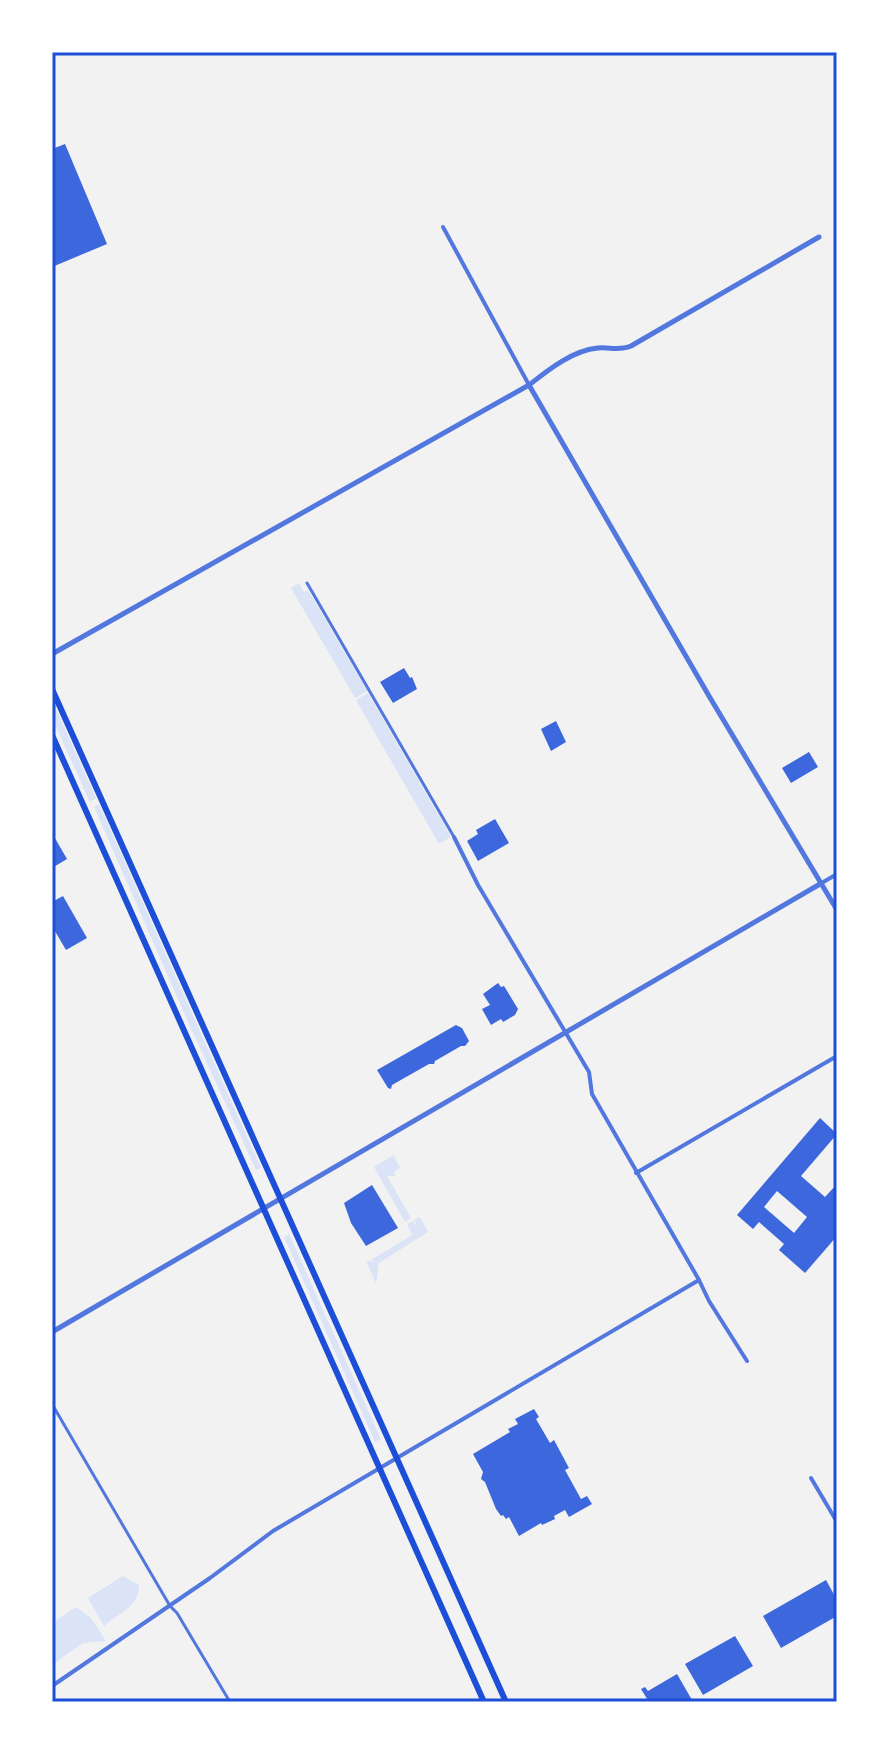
<svg xmlns="http://www.w3.org/2000/svg" width="889" height="1754" font-family="'Times New Roman',serif">
  <rect width="100%" height="100%" fill="#f2f2f2"/>
  <g fill="#dbe4f7">
    <polygon points="299,583 304,592 308,590 367,691 355,698 291,588"/>
    <polygon points="368,693 451,837 439,844 356,700"/>
    <polygon points="52,700 96,798 90,802 52,718"/>
    <polygon points="99,804 261,1168 256,1170 188,1022 94,807"/>
    <polygon points="394,1155 400,1168 394,1172 395,1176 387,1176 411,1218 405,1222 374,1167"/>
    <polygon points="420,1217 428,1232 379,1263 376,1284 366,1260 377,1263 371,1260 412,1235 407,1224 413,1221 418,1229 414,1220"/>
    <polygon points="289,1234 381,1439 375,1442 284,1237"/>
    <path d="M 123,1576 L 139,1585 C 140,1606 119,1613 104,1626 L 88,1598 Z"/>
    <polygon points="76,1607 91,1618 106,1641 83,1643 52,1665 52,1623"/>
  </g>
  <g fill="#3d67dc" fill-rule="evenodd">
    <polygon points="65,144 107,244 52,267 52,149"/>
    <polygon points="404,668 410,678 412,677 417,689 393,703 380,682"/>
    <polygon points="556,721 566,742 551,751 541,729"/>
    <polygon points="809,752 818,767 791,783 782,768"/>
    <polygon points="495,819 509,843 478,861 467,841 478,834 476,830"/>
    <polygon points="52,833 67,859 52,868"/>
    <polygon points="63,896 87,938 66,950 52,926 52,902"/>
    <polygon points="498,983 501,987 504,986 518,1009 515,1015 503,1022 501,1019 491,1025 482,1009 490,1005 483,994"/>
    <polygon points="456,1025 462,1028 469,1041 465,1046 461,1046 435,1061 434,1064 429,1064 392,1085 391,1089 388,1088 377,1070"/>
    <path d="M 820,1118 L 837,1134 L 801,1176 L 825,1197 L 837,1184 L 837,1236 L 805,1273 L 779,1250 L 784,1244 L 759,1222 L 753,1229 L 737,1215 ZM 777,1191 L 807,1217 L 794,1233 L 764,1207 Z"/>
    <polygon points="372,1185 398,1228 366,1246 351,1223 344,1203"/>
    <polygon points="534,1409 539,1417 536,1419 550,1443 554,1440 569,1468 565,1470 581,1499 587,1496 592,1504 569,1517 565,1510 554,1516 555,1519 542,1525 541,1523 519,1536 509,1517 506,1519 503,1515 501,1516 496,1509 485,1482 481,1479 483,1472 473,1454 510,1432 508,1429 518,1424 515,1419"/>
    <polygon points="826,1580 837,1600 837,1616 781,1648 763,1616"/>
    <polygon points="735,1636 753,1666 703,1695 685,1664"/>
    <polygon points="677,1674 692,1700 649,1702 641,1689 645,1687 648,1691"/>
  </g>
  <g fill="none" stroke-linecap="round" stroke-linejoin="round">
    <g stroke="#5277de" stroke-width="3">
      <polyline points="307,583 454,837"/>
      <polyline points="52,1404 170,1606 177,1613 230,1702"/>
    </g>
    <g stroke="#5277de" stroke-width="4">
      <polyline points="443,227 529,385"/>
      <polyline points="454,837 478,885 589,1072 592,1094 699,1280 709,1301 747,1361"/>
      <polyline points="820,884 837,874"/>
      <polyline points="636,1173 837,1056"/>
      <polyline points="811,1478 837,1522"/>
      <polyline points="52,1686 210,1578 273,1531 699,1280"/>
    </g>
    <g stroke="#5277de" stroke-width="5">
      <polyline points="529,385 709,696 837,910"/>
      <path d="M 52,654 L 529,385 C 548,370 573,350 598,348 C 610,347 619,351 631,346 L 819,237"/>
      <polyline points="52,1332 820,884"/>
    </g>
    <g stroke="#1d4ed8" stroke-width="6">
      <polyline points="52,689 506,1702"/>
      <polyline points="52,735 484,1702"/>
    </g>
  </g>
  <rect width="889" height="1754" fill="none" stroke="#ffffff" stroke-width="108"/>
  <rect x="54" y="54" width="781" height="1646" fill="none" stroke="#1d4ed8" stroke-width="3"/>
</svg>
